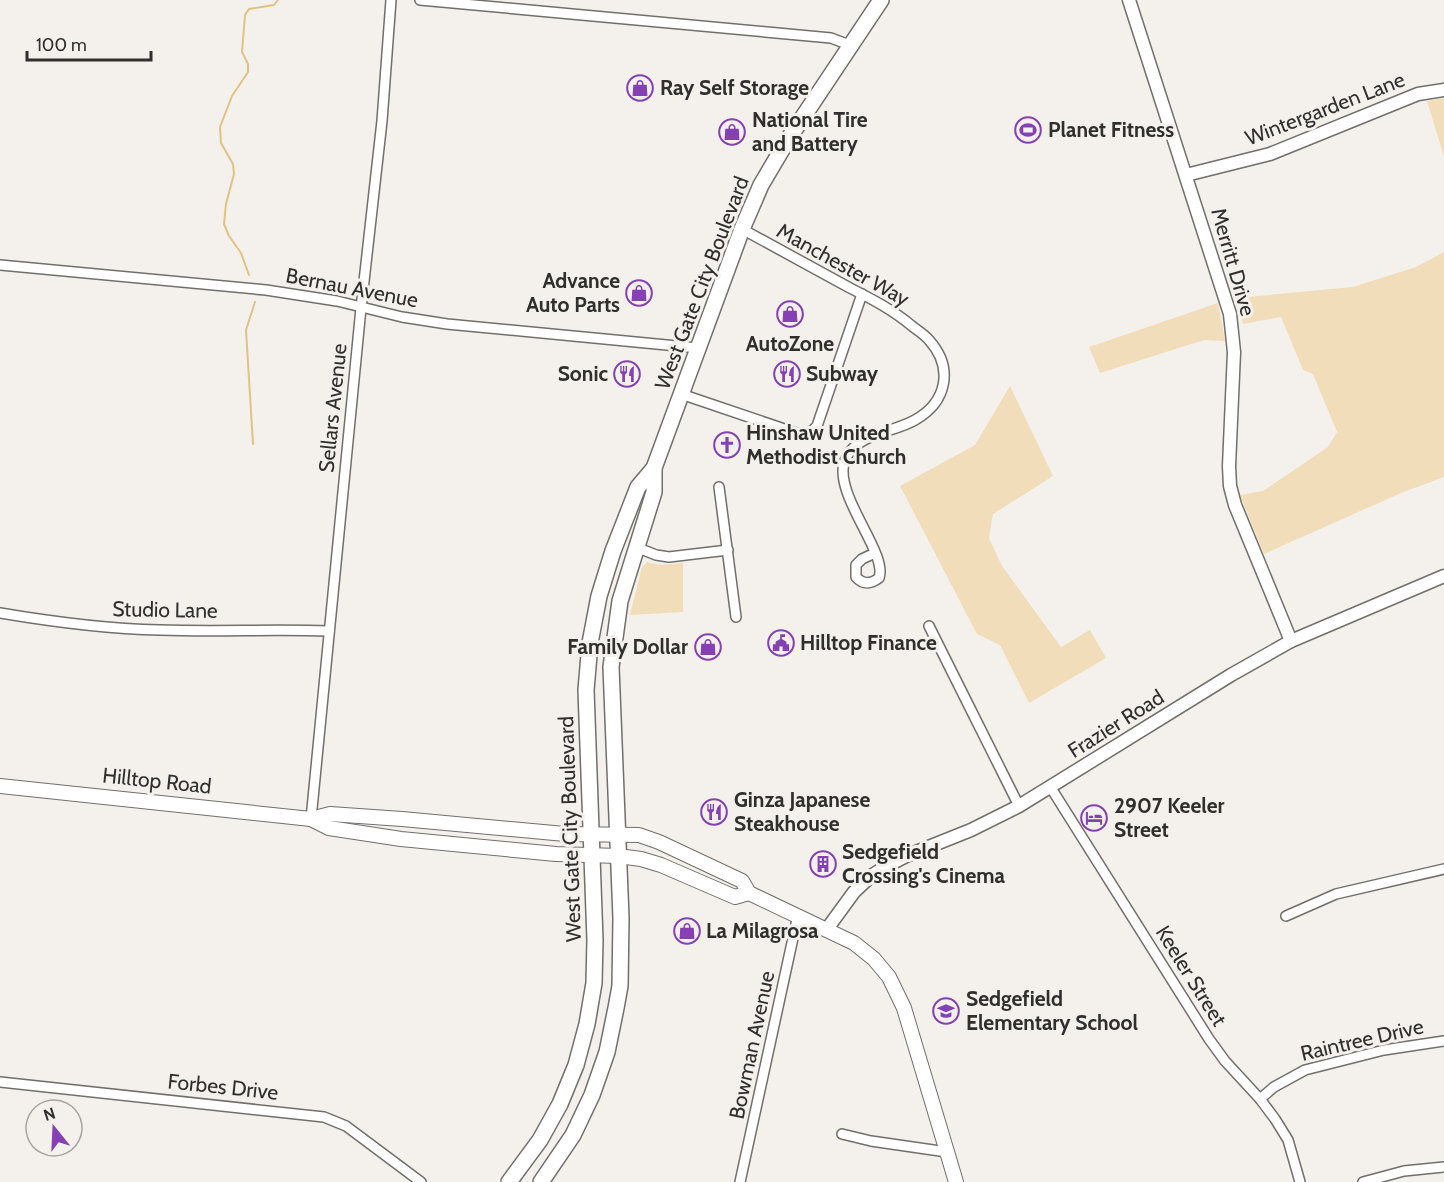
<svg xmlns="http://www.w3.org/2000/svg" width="1444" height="1182" font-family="Cabin,sans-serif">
  <rect width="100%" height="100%" fill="#f4f1ec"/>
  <g fill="#f1ddb9">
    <polygon points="1444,98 1444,157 1427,101"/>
    <polygon points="1444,252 1444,477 1401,493 1264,554 1240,495 1263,491 1328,447 1337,432 1313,374 1303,370 1281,317 1243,324 1237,298 1353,287 1416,267"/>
    <polygon points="1218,303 1225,341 1204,340 1100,373 1089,347"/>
    <polygon points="1010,386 1053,476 993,514 989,538 1002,566 1061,647 1090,630 1106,658 1029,703 1000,645 977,634 900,486 975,445"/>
    <polygon points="647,562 661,565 683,563 683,612 630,615 642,567"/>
  </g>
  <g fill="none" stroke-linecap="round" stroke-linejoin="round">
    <g stroke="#e2c184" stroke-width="2">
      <polyline points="249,275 241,253 229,236 224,224 226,204 234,174 233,164 221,143 220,127 232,96 248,72 248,64 242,52 245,15 249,9 274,5 278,0"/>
      <polyline points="253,444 246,330 255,302"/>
    </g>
    <g stroke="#716f6b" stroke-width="12">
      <g id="minor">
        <polyline points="420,0 831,38 852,46"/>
        <path d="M 742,229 C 778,249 814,268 850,288 C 872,299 893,310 912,326 C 917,330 924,334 929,340 C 954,368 947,402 915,420 C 893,433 852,434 844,463 C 835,497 888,553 879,578 C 871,584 863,585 856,577 L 856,565 L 862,559 L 875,553"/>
        <polyline points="0,265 266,290 337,301 402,317 447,324 698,348"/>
        <polyline points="681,394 802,435 809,434 817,426 862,294"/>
        <polyline points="719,487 736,617"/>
        <polyline points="636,547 656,555 669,557 728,550"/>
        <path d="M 0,613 C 53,622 106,629 160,630 C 216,632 273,629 329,631"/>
        <polyline points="929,626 1019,806"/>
        <polyline points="1051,788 1209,1039 1225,1061 1260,1099 1275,1119 1288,1140 1300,1182"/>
        <polyline points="311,819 361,308 382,121 391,0"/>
        <polyline points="1286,916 1336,894 1444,869"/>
        <polyline points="0,1082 324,1117 346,1126 421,1182"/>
        <polyline points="1260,1099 1274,1087 1305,1070 1384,1050 1444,1041"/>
        <polyline points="842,1134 871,1141 947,1152"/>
        <polyline points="740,1182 798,915"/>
        <polyline points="1363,1182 1404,1171 1444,1167"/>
      </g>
    </g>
    <g stroke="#716f6b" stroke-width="15">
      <g id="tertiary">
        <polyline points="1129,0 1230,314 1234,352 1229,466 1230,486 1235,505 1291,641"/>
        <polyline points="1186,175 1270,154 1418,94 1444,90"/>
        <polyline points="827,929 854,892 871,876 885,867 906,856 971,830 1019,806 1231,675 1291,641 1444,576"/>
      </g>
    </g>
    <g stroke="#716f6b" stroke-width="16">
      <g id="secondary">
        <polyline points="0,786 311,819 329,828 401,839 556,854 618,856 641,859 661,865 735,897 749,893"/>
        <polyline points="311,819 330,814 402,819 565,834 639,835 659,842 742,881 749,893 854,943 874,959 889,977 904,1008 956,1182"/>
      </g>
    </g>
    <g stroke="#716f6b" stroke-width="18">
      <g id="primary">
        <polyline points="509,1182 540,1140 560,1104 576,1065 587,1024 594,983 595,940 586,690 590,643 599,596 613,551 638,487 654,468 742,229 761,185 787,141 881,0"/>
        <polyline points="541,1182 573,1135 592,1095 607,1052 616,1008 620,986 621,918 611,667 620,601 654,492 654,468"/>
      </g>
    </g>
    <use href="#minor" stroke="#fff" stroke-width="9"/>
    <use href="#tertiary" stroke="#fff" stroke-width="12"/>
    <use href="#secondary" stroke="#fff" stroke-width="14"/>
    <use href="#primary" stroke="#fff" stroke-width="15"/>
  </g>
  <defs>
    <g id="shop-ring" transform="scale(1.35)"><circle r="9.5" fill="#f4f1ec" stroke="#8540b4" stroke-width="1.5"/><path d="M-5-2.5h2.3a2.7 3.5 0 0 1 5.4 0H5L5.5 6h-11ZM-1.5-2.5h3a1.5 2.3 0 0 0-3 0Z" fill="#8540b4"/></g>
    <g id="stadium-ring" transform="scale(1.35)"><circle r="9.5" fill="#f4f1ec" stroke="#8540b4" stroke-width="1.5"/><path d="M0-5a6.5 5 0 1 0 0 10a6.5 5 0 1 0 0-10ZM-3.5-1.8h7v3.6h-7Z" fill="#8540b4"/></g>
    <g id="restaurant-ring" transform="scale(1.35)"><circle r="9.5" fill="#f4f1ec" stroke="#8540b4" stroke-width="1.5"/><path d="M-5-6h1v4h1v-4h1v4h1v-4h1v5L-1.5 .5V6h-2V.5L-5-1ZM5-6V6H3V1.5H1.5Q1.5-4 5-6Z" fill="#8540b4"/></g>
    <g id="church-ring" transform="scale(1.35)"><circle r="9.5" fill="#f4f1ec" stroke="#8540b4" stroke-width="1.5"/><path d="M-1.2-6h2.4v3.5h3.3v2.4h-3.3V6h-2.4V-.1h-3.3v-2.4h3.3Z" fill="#8540b4"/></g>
    <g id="civic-ring" transform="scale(1.35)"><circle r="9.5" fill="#f4f1ec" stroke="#8540b4" stroke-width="1.5"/><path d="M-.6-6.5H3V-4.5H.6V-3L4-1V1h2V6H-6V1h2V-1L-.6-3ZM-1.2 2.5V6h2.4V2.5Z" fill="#8540b4"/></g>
    <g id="hotel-ring" transform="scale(1.35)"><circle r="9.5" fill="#f4f1ec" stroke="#8540b4" stroke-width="1.5"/><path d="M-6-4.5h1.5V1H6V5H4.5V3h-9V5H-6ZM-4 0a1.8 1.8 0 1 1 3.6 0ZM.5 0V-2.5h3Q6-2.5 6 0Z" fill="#8540b4"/></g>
    <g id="building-ring" transform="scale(1.35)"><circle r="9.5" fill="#f4f1ec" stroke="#8540b4" stroke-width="1.5"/><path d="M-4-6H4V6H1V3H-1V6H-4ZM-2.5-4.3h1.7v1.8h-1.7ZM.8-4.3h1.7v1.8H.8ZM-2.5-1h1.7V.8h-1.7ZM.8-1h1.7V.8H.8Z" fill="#8540b4"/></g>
    <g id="school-ring" transform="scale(1.35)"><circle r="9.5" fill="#f4f1ec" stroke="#8540b4" stroke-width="1.5"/><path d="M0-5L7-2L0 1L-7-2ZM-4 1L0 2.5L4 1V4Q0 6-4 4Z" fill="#8540b4"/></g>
  </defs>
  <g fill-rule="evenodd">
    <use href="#shop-ring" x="640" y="88"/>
    <use href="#stadium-ring" x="1028" y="130"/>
    <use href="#shop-ring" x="732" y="132"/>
    <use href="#shop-ring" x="639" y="293"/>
    <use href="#shop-ring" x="790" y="314"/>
    <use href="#restaurant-ring" x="627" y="374"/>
    <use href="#restaurant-ring" x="787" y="374"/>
    <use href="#church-ring" x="727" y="445"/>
    <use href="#civic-ring" x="781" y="643"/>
    <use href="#shop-ring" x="708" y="647"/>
    <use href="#restaurant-ring" x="714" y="812"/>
    <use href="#hotel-ring" x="1094" y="818"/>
    <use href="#building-ring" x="823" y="864"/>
    <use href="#shop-ring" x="687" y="931"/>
    <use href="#school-ring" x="946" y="1011"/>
  </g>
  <g text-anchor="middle" stroke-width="6" stroke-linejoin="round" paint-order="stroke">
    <g font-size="21" font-weight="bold" fill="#302f2e" stroke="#f4f1ec" text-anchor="start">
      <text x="660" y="95">Ray Self Storage</text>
      <text x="752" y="127">National Tire<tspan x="752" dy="24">and Battery</tspan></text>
      <text x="1048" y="137">Planet Fitness</text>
      <text x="620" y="288" text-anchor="end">Advance<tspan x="620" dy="24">Auto Parts</tspan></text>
      <text x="790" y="351" text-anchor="middle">AutoZone</text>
      <text x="608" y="381" text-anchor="end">Sonic</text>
      <text x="806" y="381">Subway</text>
      <text x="746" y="440">Hinshaw United<tspan x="746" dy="24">Methodist Church</tspan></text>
      <text x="800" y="650">Hilltop Finance</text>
      <text x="688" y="654" text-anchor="end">Family Dollar</text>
      <text x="734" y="807">Ginza Japanese<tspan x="734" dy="24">Steakhouse</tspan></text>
      <text x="1114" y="813">2907 Keeler<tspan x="1114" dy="24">Street</tspan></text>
      <text x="842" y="859">Sedgefield<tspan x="842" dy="24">Crossing's Cinema</tspan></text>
      <text x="706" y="938">La Milagrosa</text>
      <text x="966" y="1006">Sedgefield<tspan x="966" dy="24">Elementary School</tspan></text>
    </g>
    <g font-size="21" fill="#302f2e" stroke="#f4f1ec">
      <text transform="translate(1325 109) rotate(-21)" y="7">Wintergarden Lane</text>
      <text transform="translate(1233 262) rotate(74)" y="7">Merritt Drive</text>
      <text transform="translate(843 265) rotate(29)" y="7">Manchester Way</text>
      <text transform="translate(702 283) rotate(-69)" y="7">West Gate City Boulevard</text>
      <text transform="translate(352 288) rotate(11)" y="7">Bernau Avenue</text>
      <text transform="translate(333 408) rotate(-84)" y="7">Sellars Avenue</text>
      <text transform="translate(165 610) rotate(1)" y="7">Studio Lane</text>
      <text transform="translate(1116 724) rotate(-32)" y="7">Frazier Road</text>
      <text transform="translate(157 781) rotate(6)" y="7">Hilltop Road</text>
      <text transform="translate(570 829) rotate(-92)" y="7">West Gate City Boulevard</text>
      <text transform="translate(1191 976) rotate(58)" y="7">Keeler Street</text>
      <text transform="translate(1362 1040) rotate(-13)" y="7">Raintree Drive</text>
      <text transform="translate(752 1045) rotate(-78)" y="7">Bowman Avenue</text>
      <text transform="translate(223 1087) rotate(6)" y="7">Forbes Drive</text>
    </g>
  </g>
  <g transform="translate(54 1128) rotate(342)"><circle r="28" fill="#f4f1ec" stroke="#a6a3a0" stroke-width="1.5"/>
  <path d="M0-4.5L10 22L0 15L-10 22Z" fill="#8540b4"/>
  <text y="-9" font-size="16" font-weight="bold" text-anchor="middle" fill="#302f2e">N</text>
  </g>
  <path d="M27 51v9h124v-9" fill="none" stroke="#302f2e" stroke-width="3"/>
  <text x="36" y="51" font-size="18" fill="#302f2e" stroke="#f4f1ec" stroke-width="4.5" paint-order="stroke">100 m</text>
</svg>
